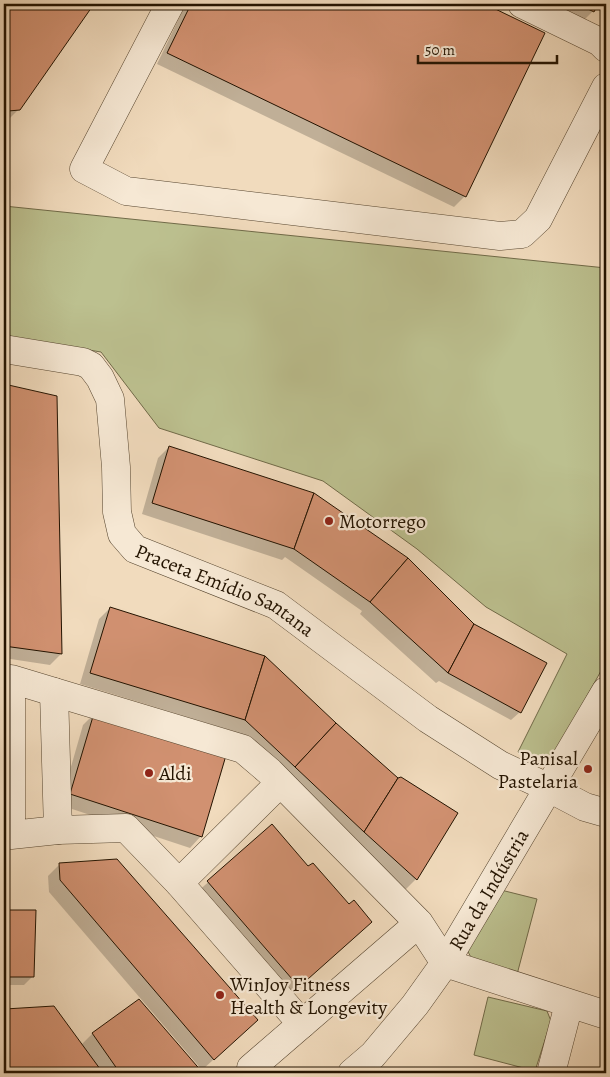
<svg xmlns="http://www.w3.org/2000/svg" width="610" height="1077" font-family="Alegreya,serif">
  <rect width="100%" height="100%" fill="#f1dbbd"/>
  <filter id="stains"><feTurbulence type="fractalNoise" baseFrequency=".004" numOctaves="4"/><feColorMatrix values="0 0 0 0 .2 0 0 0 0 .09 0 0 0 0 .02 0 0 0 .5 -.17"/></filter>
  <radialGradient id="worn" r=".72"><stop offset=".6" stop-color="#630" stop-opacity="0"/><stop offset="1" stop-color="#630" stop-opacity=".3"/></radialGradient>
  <g fill="#bcc08f" stroke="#706a48">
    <polygon points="4,206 606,268 606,662 554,755 532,763 518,752 567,654 486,607 417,549 323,481 159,428 101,352 4,336"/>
    <polygon points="497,889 537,899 515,982 473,961 466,948"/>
    <polygon points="488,997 547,1011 551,1021 535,1071 474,1055"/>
  </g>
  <g fill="#0003">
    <polygon points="4,4 92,4 19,109 7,121 4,121"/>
    <polygon points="186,4 482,4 543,33 465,196 454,207 157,64"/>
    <polygon points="545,4 606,4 606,9 596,5 593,11 582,22"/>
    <polygon points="4,385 56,397 61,654 50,665 4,658"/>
    <polygon points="169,447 520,712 511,720 439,681 436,683 360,614 362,611 285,557 282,560 142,514 158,458"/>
    <polygon points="110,608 456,814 416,879 405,890 233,731 80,684 99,619"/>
    <polygon points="94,714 201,836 190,848 60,805 83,725"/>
    <polygon points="272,826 360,933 287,997 196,893"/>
    <polygon points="59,865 245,1031 202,1070 49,892 48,876"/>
    <polygon points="4,911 34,911 33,976 24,985 4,985"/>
    <polygon points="139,1001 201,1073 4,1073 4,1012 6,1010 81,1045 92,1034"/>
  </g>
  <g fill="#d19171" stroke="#231300">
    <polygon points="4,4 94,4 20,110 8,111 4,108"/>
    <polygon points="191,4 485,4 545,33 466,197 167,53"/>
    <polygon points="578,4 598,4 594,12"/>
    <polygon points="4,384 57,396 62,654 4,646"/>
    <polygon points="169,446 314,493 294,549 152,503"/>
    <polygon points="314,493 408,558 370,602 294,549"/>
    <polygon points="408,558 474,624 448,673 370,602"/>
    <polygon points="110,607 265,656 245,720 90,673"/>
    <polygon points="474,624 547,663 521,713 448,673"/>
    <polygon points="265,656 336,723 295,767 245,720"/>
    <polygon points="94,713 227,752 202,837 70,794"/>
    <polygon points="336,723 398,778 364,832 295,767"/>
    <polygon points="401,777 458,813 417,880 364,832 398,778"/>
    <polygon points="272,824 308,866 313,863 349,904 354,900 372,922 299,987 207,881"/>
    <polygon points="117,859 258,1020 214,1060 60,880 59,863"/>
    <polygon points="4,910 36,910 34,977 4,977"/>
    <polygon points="139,999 203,1073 120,1073 92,1033"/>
    <polygon points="54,1006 103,1073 10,1073 5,1009"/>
  </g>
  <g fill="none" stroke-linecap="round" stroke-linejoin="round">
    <g stroke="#56452f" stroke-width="29">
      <g id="minor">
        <polyline points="170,4 84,169 126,191 500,236 522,234 538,219 606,87"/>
        <polyline points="522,4 600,42 606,48"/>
        <path id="s1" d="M 4,349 L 83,362 L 91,366 L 100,378 L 110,399 L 116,467 L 117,512 L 122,534 L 135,549 L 276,605 L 428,719 L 500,765 L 549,788 L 585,807 L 606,813"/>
        <polyline points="54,692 58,830"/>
        <polyline points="179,883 280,783"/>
        <polyline points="419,923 302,1024 179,883 126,828 58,830 11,835 11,679 243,749 270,772 419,923 445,963 606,1015"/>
        <polyline points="251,1068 302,1024"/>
        <path id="s2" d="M 352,1073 L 373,1055 L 415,1005 L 445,963 L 606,691"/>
        <polyline points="551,1073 569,1004"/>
      </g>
    </g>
    <use href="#minor" stroke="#f6e8d4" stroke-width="28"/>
  </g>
  <g fill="#8f2418" stroke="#f6e8d4" stroke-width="2">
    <circle cx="329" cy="521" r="5"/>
    <circle cx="588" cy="769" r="5"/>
    <circle cx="149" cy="773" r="5"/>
    <circle cx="220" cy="995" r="5"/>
  </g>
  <g text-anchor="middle" stroke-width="4.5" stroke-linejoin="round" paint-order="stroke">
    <g font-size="20" fill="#231300" stroke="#f6e8d4" text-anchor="start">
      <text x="339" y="528">Motorrego</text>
      <text x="578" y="765" text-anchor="end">Panisal<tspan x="578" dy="23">Pastelaria</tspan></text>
      <text x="159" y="780">Aldi</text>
      <text x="230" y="991">WinJoy Fitness<tspan x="230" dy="23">Health &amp; Longevity</tspan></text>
    </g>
    <g font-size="20" fill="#231300" stroke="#f6e8d4">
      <text dy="7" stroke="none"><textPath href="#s1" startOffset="382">Praceta Emídio Santana</textPath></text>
      <text dy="7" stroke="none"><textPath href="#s2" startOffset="230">Rua da Indústria</textPath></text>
    </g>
  </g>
  <rect width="610" height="1077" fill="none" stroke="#f1dbbd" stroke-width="20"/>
  <rect x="5" y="5" width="600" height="1067" fill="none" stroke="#231300" stroke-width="2.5"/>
  <rect x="10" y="10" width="590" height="1057" fill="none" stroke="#231300"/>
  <path d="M418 55v8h139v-8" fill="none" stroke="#231300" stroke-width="2.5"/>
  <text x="425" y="55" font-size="15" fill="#231300" stroke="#f6e8d4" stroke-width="4" paint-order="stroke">50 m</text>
  <rect width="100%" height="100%" filter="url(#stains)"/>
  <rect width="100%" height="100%" fill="url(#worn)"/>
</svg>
